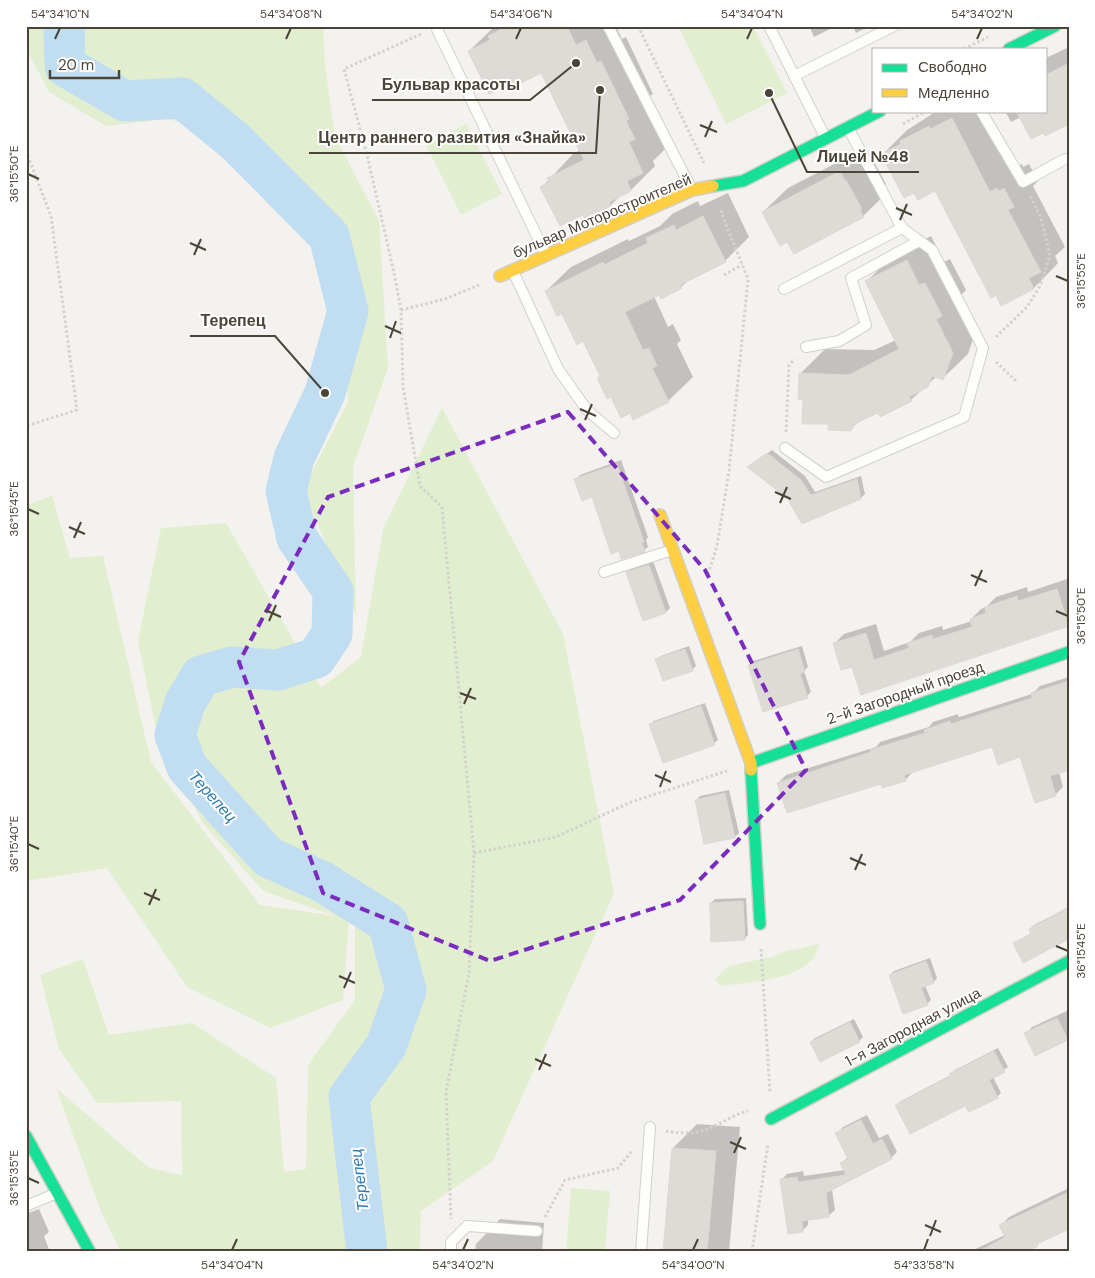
<svg xmlns="http://www.w3.org/2000/svg" width="1095" height="1278" font-family="'DM Sans',sans-serif">
  <rect width="100%" height="100%" fill="#f4f2ee"/>
  <g fill="#e1eecf">
    <polygon points="26,26 323,26 325,65 335,136 379,221 388,368 353,467 356,616 303,489 348,402 341,279 214,130 167,119 106,126 49,92 26,48"/>
    <polygon points="678,26 753,26 787,93 726,124"/>
    <polygon points="466,124 502,194 461,215 426,145"/>
    <polygon points="442,408 563,634 614,893 493,1161 421,1211 420,1252 121,1252 102,1214 56,1088 149,1168 182,1175 181,1101 97,1103 59,1049 40,975 83,959 109,1035 192,1023 276,1078 284,1172 306,1169 308,1065 355,1000 355,923 349,921 343,1000 270,1028 187,987 107,868 26,881 26,505 52,496 70,558 103,556 151,762 260,905 336,916 263,891 202,822 156,729 138,641 161,528 226,523 321,688 361,657 383,529"/>
    <path d="M 820,944 C 817,949 815,957 811,961 C 791,981 748,982 721,986 L 715,979 L 728,966 L 772,957 L 786,951 Z"/>
    <polygon points="571,1188 610,1191 605,1252 566,1252"/>
  </g>
  <g fill="#0003">
    <polygon points="495,26 616,26 622,39 626,37 653,94 650,96 659,114 653,119 667,147 653,161 655,166 631,190 621,195 611,205 585,218 583,214 542,187 573,154 580,150 542,71 469,51"/>
    <polygon points="809,26 836,26 814,37"/>
    <polygon points="853,26 870,26 856,33"/>
    <polygon points="1069,47 1069,122 1021,117 1011,122 1005,111 1046,111 1046,58"/>
    <polygon points="937,111 985,111 1015,168 1022,164 1023,167 1029,164 1038,181 1033,186 1065,247 1055,256 1058,263 1034,288 1002,305 936,189 883,154 907,130"/>
    <polygon points="865,148 870,157 871,156 886,184 884,185 888,192 863,216 788,240 763,212 788,188"/>
    <polygon points="728,193 749,237 725,261 690,279 681,287 654,296 668,327 673,324 681,340 677,344 693,377 668,401 601,375 584,340 546,291 571,267 628,239 629,241 660,226 672,214 698,201 700,206"/>
    <polygon points="931,236 944,262 950,259 966,290 961,295 977,327 968,354 943,378 937,376 911,400 878,411 861,419 850,430 829,423 804,398 800,374 825,349 874,350 896,340 867,281 891,257"/>
    <polygon points="772,450 805,476 815,492 861,476 865,494 861,498 788,497 753,463"/>
    <polygon points="621,460 648,537 646,540 648,547 644,550 619,550 593,495 576,479 580,475"/>
    <polygon points="653,561 670,608 666,612 644,620 627,572 631,569"/>
    <polygon points="1067,579 1069,584 1068,624 853,665 834,644 844,634 876,624 884,651 910,642 919,633 942,626 943,630 972,621 971,619 981,609 986,607 996,597 1027,587 1028,592"/>
    <polygon points="689,646 696,666 692,670 657,660 661,656"/>
    <polygon points="802,646 808,667 804,671 811,692 807,696 749,665 753,661"/>
    <polygon points="1069,677 1069,769 1059,772 1063,787 1055,795 1021,756 993,746 913,772 905,780 882,782 778,783 786,775 876,747 880,742 929,727 933,722 958,714 959,717 1032,694 1040,686"/>
    <polygon points="705,703 718,740 714,743 650,725 654,721"/>
    <polygon points="729,790 739,833 735,837 696,800 700,796"/>
    <polygon points="746,898 748,935 744,939 711,903 715,899"/>
    <polygon points="1069,907 1069,937 1015,944 1032,932 1030,929 1034,925"/>
    <polygon points="930,958 937,978 934,982 925,985 931,1000 927,1004 890,975 894,971"/>
    <polygon points="1069,1010 1069,1039 1036,1055 1026,1034 1032,1027"/>
    <polygon points="854,1019 863,1037 859,1041 811,1042 815,1038"/>
    <polygon points="998,1048 1008,1067 993,1077 1001,1093 997,1097 966,1104 897,1105 901,1101 951,1075 955,1070"/>
    <polygon points="867,1115 879,1138 888,1134 897,1152 891,1158 832,1189 835,1210 828,1216 808,1219 808,1225 802,1231 781,1180 787,1174 803,1171 804,1176 845,1170 842,1163 849,1156 837,1133 843,1127"/>
    <polygon points="697,1124 740,1127 729,1252 664,1252 673,1148"/>
    <polygon points="1069,1188 1069,1228 1043,1240 1037,1245 1025,1252 969,1252 1005,1235 1001,1226 1009,1217"/>
    <polygon points="39,1209 49,1232 44,1236 50,1252 26,1252 26,1214"/>
    <polygon points="500,1219 544,1223 542,1252 475,1252 476,1244"/>
  </g>
  <g fill="none" stroke-linecap="round" stroke-linejoin="round">
    <polyline stroke="#c0ddf1" stroke-width="41" points="64,26 65,66 125,101 182,98 236,142 329,236 348,311 325,393 294,458 286,491 297,538 333,591 332,634 316,658 278,670 232,667 201,676 185,703 175,735 187,767 268,857 323,882 388,923 406,990 386,1046 349,1097 367,1252"/>
  </g>
  <g fill="#dedbd6" stroke="#dcd9d4">
    <polygon points="508,26 567,26 576,45 586,40 597,63 601,61 629,119 626,121 635,139 629,142 643,173 627,181 631,191 609,202 611,206 585,219 583,215 560,226 540,187 549,182 547,178 584,160 541,73 503,92 500,88 489,94 468,51 490,40 488,36"/>
    <polygon points="1069,63 1069,124 1045,136 1043,133 1031,139 1016,111 1046,111 1046,75"/>
    <polygon points="952,118 990,192 997,188 999,191 1004,188 1014,207 1008,210 1041,272 1029,278 1034,289 1001,306 996,295 991,298 935,191 918,200 914,193 904,198 881,154 901,144 900,141 929,126 930,129"/>
    <polygon points="840,171 845,181 846,180 862,209 860,210 864,217 794,254 787,242 780,246 762,212"/>
    <polygon points="703,216 726,262 680,285 682,288 661,299 659,295 625,312 643,350 649,348 657,366 652,368 669,402 633,420 630,413 621,418 611,397 607,399 597,378 600,376 583,341 577,345 562,314 557,316 545,291 603,262 604,265 648,243 646,238 674,225 676,230"/>
    <polygon points="907,260 919,285 925,283 942,316 936,319 953,353 943,380 932,376 928,387 909,397 912,401 880,417 878,413 854,424 851,431 828,430 828,424 802,424 803,400 798,399 799,373 849,375 899,349 865,281"/>
    <polygon points="767,453 801,480 811,495 857,479 861,499 802,524 787,498 747,467"/>
    <polygon points="617,464 644,542 642,543 645,552 621,559 619,551 611,554 592,497 582,501 574,479"/>
    <polygon points="649,565 666,613 643,621 626,572"/>
    <polygon points="1057,589 1069,626 861,695 852,667 841,670 833,643 866,633 874,660 909,648 907,643 932,635 933,639 972,627 970,619 986,613 985,607 1017,596 1018,601"/>
    <polygon points="685,649 693,671 663,681 655,659"/>
    <polygon points="798,649 805,672 800,674 808,698 763,712 748,665"/>
    <polygon points="1069,681 1069,770 1050,776 1056,796 1035,803 1020,757 998,765 992,747 904,775 906,781 882,788 881,784 787,813 777,783 871,752 870,750 925,733 924,730 950,721 951,724 1032,698 1031,693"/>
    <polygon points="701,706 715,745 663,763 649,724"/>
    <polygon points="725,793 735,838 704,844 695,800"/>
    <polygon points="743,901 745,940 711,942 710,903"/>
    <polygon points="1069,907 1069,939 1023,963 1013,943 1031,934 1029,929"/>
    <polygon points="926,961 934,983 921,988 928,1005 903,1014 889,975"/>
    <polygon points="1057,1018 1068,1040 1035,1056 1024,1033"/>
    <polygon points="850,1022 860,1042 820,1062 810,1042"/>
    <polygon points="994,1051 1005,1072 989,1080 998,1098 969,1112 965,1106 910,1134 895,1105 951,1076 949,1074"/>
    <polygon points="861,1120 873,1144 882,1139 892,1159 826,1193 829,1217 802,1221 803,1232 788,1234 780,1179 797,1177 798,1182 846,1175 840,1163 848,1159 835,1133"/>
    <polygon points="672,1148 716,1151 707,1252 663,1252"/>
    <polygon points="1069,1192 1069,1229 1037,1244 1038,1246 1028,1252 978,1252 1005,1237 999,1225"/>
  </g>
  <g fill="none" stroke-linecap="round" stroke-linejoin="round">
    <g stroke="#d2d0cb" stroke-width="12">
      <g id="lane">
        <polyline points="608,26 692,190"/>
        <polyline points="769,26 825,137"/>
        <polyline points="436,27 546,255"/>
        <polyline points="794,76 894,26"/>
        <polyline points="981,111 1023,182 1065,159"/>
        <polyline points="513,271 558,369 587,410 614,433"/>
        <polyline points="784,289 902,228"/>
        <polyline points="806,347 839,341 866,325 851,278 919,241"/>
        <polyline points="785,448 826,477 964,417 983,348 932,250 902,228 848,128"/>
        <polyline points="604,572 672,550"/>
        <polyline points="26,1206 57,1193"/>
        <polyline points="451,1252 451,1242 467,1226 537,1231"/>
        <polyline points="641,1252 650,1127"/>
      </g>
    </g>
    <g stroke="#d3cfc5" stroke-width="14">
      <g id="fast">
        <polyline points="1009,49 1055,26"/>
        <polyline points="713,186 743,181 880,111"/>
        <polyline points="751,763 1069,652"/>
        <polyline points="751,770 760,924"/>
        <polyline points="771,1119 1069,961"/>
        <polyline points="26,1136 90,1252"/>
      </g>
    </g>
    <g stroke="#d3cfc5" stroke-width="14">
      <g id="slow">
        <polyline points="500,276 692,190 713,186"/>
        <polyline points="660,515 751,763 751,770"/>
      </g>
    </g>
    <g stroke="#d3d2cc" stroke-width="3" stroke-dasharray="2.5 2.5" stroke-linecap="butt">
      <polyline points="638,26 704,163"/>
      <polyline points="421,34 344,69 367,155 393,268 401,310 403,387 420,486 442,507 474,853 469,973 446,1092 451,1219"/>
      <polyline points="964,49 988,37"/>
      <polyline points="903,124 926,111"/>
      <polyline points="26,151 51,216 77,410 26,426"/>
      <polyline points="724,275 742,265"/>
      <polyline points="401,310 445,299 479,285"/>
      <polyline points="996,337 1027,307 1040,286 1050,255 1041,218 1030,196"/>
      <polyline points="996,362 1016,381"/>
      <polyline points="786,432 789,365 795,359"/>
      <polyline points="708,574 717,546 729,471 748,279 721,212 724,211"/>
      <polyline points="474,853 556,837 631,802 727,771"/>
      <polyline points="761,949 770,1093"/>
      <path d="M 666,1131 C 676,1133 691,1134 701,1131 C 716,1128 731,1115 748,1111"/>
      <polyline points="545,1217 565,1180 618,1168 632,1151"/>
      <polyline points="752,1252 768,1143"/>
    </g>
    <use href="#lane" stroke="#fdfdfc" stroke-width="10"/>
    <use href="#fast" stroke="#16e098" stroke-width="11"/>
    <use href="#slow" stroke="#ffcf43" stroke-width="11"/>
  </g>
  <path fill="none" stroke="#7b2cbf" stroke-width="4" stroke-dasharray="10 6" stroke-linejoin="round" d="M 568,412 L 705,570 L 806,770 L 680,900 L 490,961 L 323,893 L 239,662 L 328,497 Z"/>
  <path fill="none" stroke="#4b4439" stroke-width="2" d="M 55,39 L 60,28M 286,39 L 291,28M 516,39 L 521,28M 747,39 L 752,28M 977,39 L 982,28M 700,125 L 717,132M 705,137 L 712,121M 28,174 L 39,179M 896,208 L 912,215M 900,220 L 907,204M 190,243 L 206,250M 194,255 L 201,239M 1056,276 L 1068,281M 385,326 L 401,333M 390,338 L 396,321M 580,409 L 596,416M 585,420 L 592,404M 775,492 L 791,499M 780,503 L 787,487M 28,509 L 39,514M 69,527 L 85,534M 74,538 L 81,522M 971,575 L 987,582M 975,586 L 982,570M 265,610 L 281,617M 1056,611 L 1068,616M 269,621 L 276,605M 460,693 L 476,699M 464,704 L 471,688M 655,775 L 671,782M 660,787 L 666,771M 28,844 L 39,849M 850,858 L 866,865M 855,870 L 862,854M 144,893 L 160,900M 149,905 L 156,889M 1056,946 L 1068,951M 339,976 L 355,983M 344,988 L 351,972M 535,1059 L 551,1066M 539,1070 L 546,1054M 730,1142 L 746,1149M 734,1153 L 741,1137M 28,1178 L 39,1183M 925,1225 L 941,1232M 930,1236 L 936,1220M 232,1250 L 237,1239M 463,1250 L 468,1239M 693,1250 L 698,1239M 924,1250 L 928,1239"/>
  <g text-anchor="middle" stroke-width="4" stroke-linejoin="round" paint-order="stroke">
    <g font-size="15" fill="#4b4439" stroke="#fff">
      <text transform="translate(602 216) rotate(-23)" y="5">бульвар Моторостроителей</text>
      <text transform="translate(905 693) rotate(-19)" y="5">2-й Загородный проезд</text>
      <text transform="translate(913 1027) rotate(-28)" y="5">1-я Загородная улица</text>
    </g>
    <g font-size="16" font-style="italic" fill="#2e7ab2" stroke="#fff">
      <text transform="translate(213 796) rotate(48)" y="6">Терепец</text>
      <text transform="translate(359 1180) rotate(-97)" y="6">Терепец</text>
    </g>
  </g>
  <path fill="none" stroke="#4b4439" stroke-width="2" d="M576 63L530 100H372M600 90L596 153H309M769 93L807 172H919M325 393L275 336H190"/>
  <g fill="#4b4439" stroke="#fff" stroke-width="2">
    <circle cx="576" cy="63" r="5"/>
    <circle cx="600" cy="90" r="5"/>
    <circle cx="769" cy="93" r="5"/>
    <circle cx="325" cy="393" r="5"/>
  </g>
  <g font-size="16" text-anchor="middle" font-weight="bold" fill="#4b4439" stroke="#fff" stroke-width="4" stroke-linejoin="round" paint-order="stroke">
    <text x="451" y="90">Бульвар красоты</text>
    <text x="452" y="143">Центр раннего развития «Знайка»</text>
    <text x="863" y="162">Лицей №48</text>
    <text x="233" y="326">Терепец</text>
  </g>
  <rect width="1095" height="1278" fill="none" stroke="#ffffff" stroke-width="55"/>
  <rect x="872" y="48" width="175" height="65" fill="#ffffff" stroke="#b7b4b0"/>
  <rect x="882" y="64" width="25" height="8" fill="#16e098" stroke="#b7b4b0"/>
  <text x="918" y="72" font-size="15" fill="#4b4439">Свободно</text>
  <rect x="882" y="89" width="25" height="8" fill="#ffcf43" stroke="#b7b4b0"/>
  <text x="918" y="98" font-size="15" fill="#4b4439">Медленно</text>
  <path d="M50 70v8h69v-8" fill="none" stroke="#4b4439" stroke-width="2.5"/>
  <text x="58" y="70" font-size="15" fill="#4b4439" stroke="#ffffff" stroke-width="4" paint-order="stroke">20 m</text>
  <rect x="28" y="28" width="1040" height="1222" fill="none" stroke="#4b4439" stroke-width="2"/>
  <g font-size="12" text-anchor="middle" fill="#4b4439">
    <text x="60" y="18">54°34'10"N</text>
    <text x="291" y="18">54°34'08"N</text>
    <text x="521" y="18">54°34'06"N</text>
    <text x="752" y="18">54°34'04"N</text>
    <text x="982" y="18">54°34'02"N</text>
    <text transform="translate(14 174) rotate(-90)" y="4">36°15'50"E</text>
    <text transform="translate(1081 281) rotate(-90)" y="4">36°15'55"E</text>
    <text transform="translate(14 509) rotate(-90)" y="4">36°15'45"E</text>
    <text transform="translate(1081 616) rotate(-90)" y="4">36°15'50"E</text>
    <text transform="translate(14 844) rotate(-90)" y="4">36°15'40"E</text>
    <text transform="translate(1081 951) rotate(-90)" y="4">36°15'45"E</text>
    <text transform="translate(14 1178) rotate(-90)" y="4">36°15'35"E</text>
    <text x="232" y="1269">54°34'04"N</text>
    <text x="463" y="1269">54°34'02"N</text>
    <text x="693" y="1269">54°34'00"N</text>
    <text x="924" y="1269">54°33'58"N</text>
  </g>
</svg>
